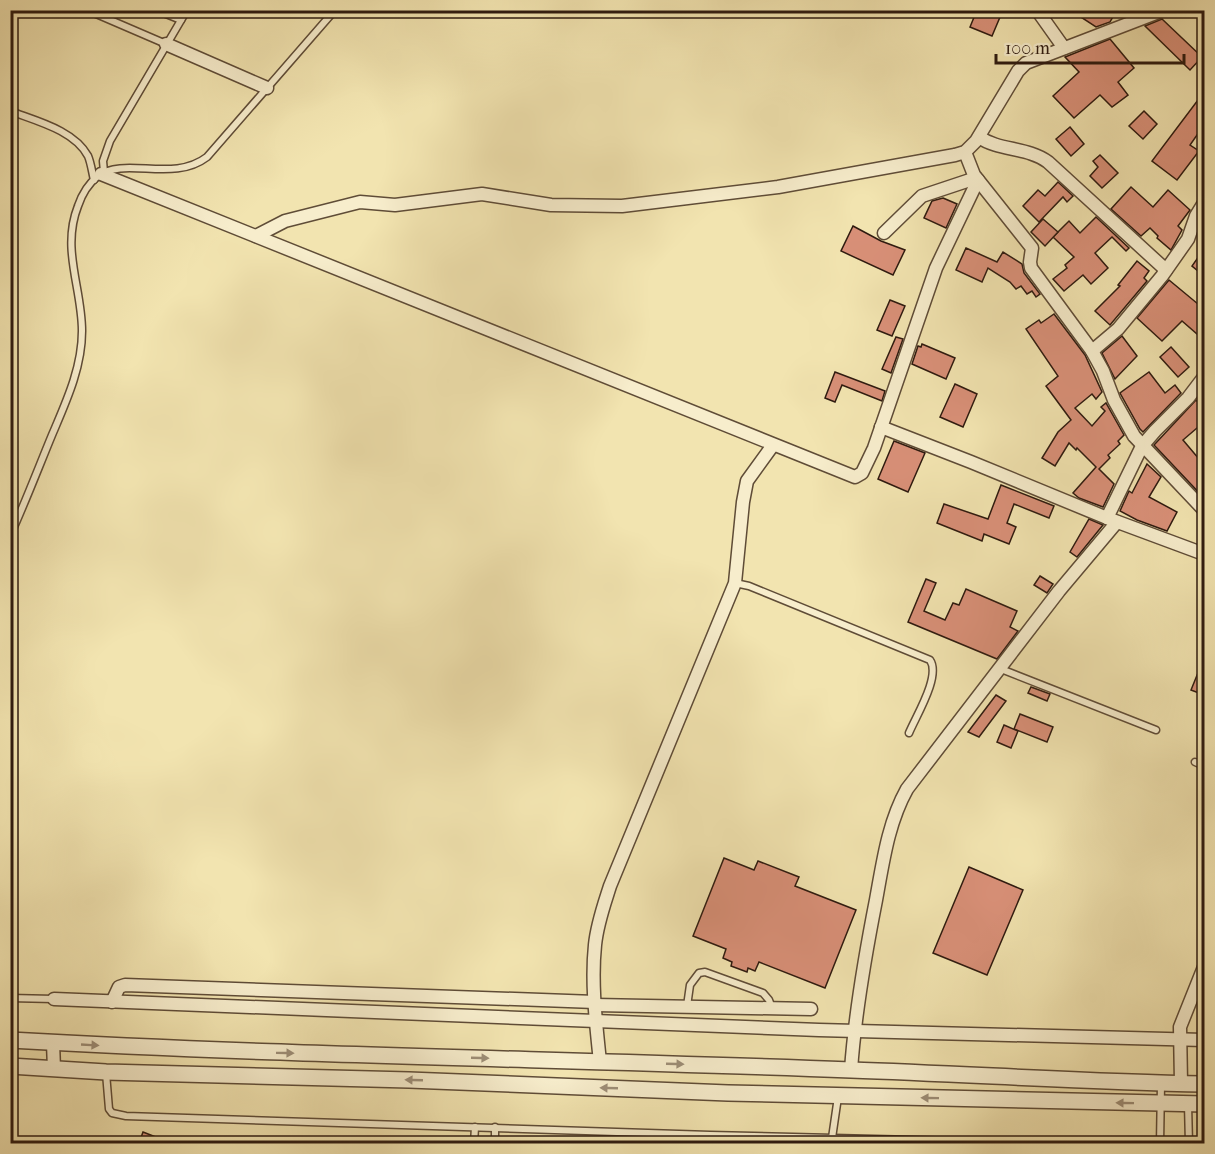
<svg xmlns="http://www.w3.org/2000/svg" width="1215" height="1154" font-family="'IM FELL French Canon',serif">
  <rect width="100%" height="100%" fill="#f2e4b0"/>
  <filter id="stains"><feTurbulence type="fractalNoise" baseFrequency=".00333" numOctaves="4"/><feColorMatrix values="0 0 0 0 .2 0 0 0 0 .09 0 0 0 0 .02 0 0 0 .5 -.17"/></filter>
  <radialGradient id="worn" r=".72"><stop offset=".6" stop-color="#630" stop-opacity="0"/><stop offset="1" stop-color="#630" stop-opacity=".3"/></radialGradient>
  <g fill="#d99078" stroke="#2e1a0f" stroke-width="1.5">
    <polygon points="977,10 1003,10 992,36 970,27"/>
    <polygon points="1070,10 1117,10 1110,22 1096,27"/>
    <polygon points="1162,19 1202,57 1190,70 1145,26"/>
    <polygon points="1110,39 1134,68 1118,82 1128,95 1112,107 1100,95 1074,118 1053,96 1079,72 1065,57"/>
    <polygon points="1204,92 1204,125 1190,145 1199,151 1177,180 1152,161"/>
    <polygon points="1144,111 1157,124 1143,139 1129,126"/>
    <polygon points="1070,127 1084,144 1071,156 1056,139"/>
    <polygon points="1100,155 1118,173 1102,188 1090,176 1098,167 1093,161"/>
    <polygon points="1058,182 1073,196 1067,202 1063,197 1039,222 1023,206 1038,190 1045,196"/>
    <polygon points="1131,187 1153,207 1168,190 1190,210 1178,226 1182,230 1171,250 1157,238 1158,236 1150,228 1141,236 1111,209"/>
    <polygon points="943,198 957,204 946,228 924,218 932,201"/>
    <polygon points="1096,217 1129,248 1126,251 1112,237 1095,253 1108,268 1091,284 1083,275 1064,291 1053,279 1067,268 1065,265 1074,257 1053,237 1069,221 1080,233"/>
    <polygon points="1043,219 1058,232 1045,246 1031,232"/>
    <polygon points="853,226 881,241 905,250 893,275 841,251"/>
    <polygon points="966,248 997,262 1003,252 1022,264 1024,273 1040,294 1036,297 1032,291 1027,294 1021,286 1016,289 1010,282 988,268 982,282 956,270"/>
    <polygon points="1204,249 1204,276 1192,266"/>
    <polygon points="1137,261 1149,271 1144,278 1147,281 1110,325 1095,311 1120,286 1118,285"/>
    <polygon points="1169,280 1204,309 1204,340 1182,321 1162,341 1137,318"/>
    <polygon points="890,300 905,306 892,336 877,330"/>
    <polygon points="1054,314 1085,355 1102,392 1096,399 1092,394 1075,408 1092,426 1105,411 1101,407 1106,403 1124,435 1118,441 1120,444 1108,455 1110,458 1099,469 1114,484 1103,507 1079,498 1073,493 1096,467 1077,448 1076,450 1069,443 1055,466 1042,458 1058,432 1071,420 1046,386 1058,376 1026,329 1039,320 1041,323"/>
    <polygon points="1122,336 1137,356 1115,379 1102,353"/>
    <polygon points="896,337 903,339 891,373 882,369"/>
    <polygon points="922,344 955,358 946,379 912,364 918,346 921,347"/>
    <polygon points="1171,347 1189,367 1178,377 1160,357"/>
    <polygon points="835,372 885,391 882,401 842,385 835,402 825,398"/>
    <polygon points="1149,372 1165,393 1175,385 1181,393 1143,432 1140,429 1120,393"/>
    <polygon points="955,384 977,394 963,427 940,417"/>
    <polygon points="1196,400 1204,409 1204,422 1183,440 1199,459 1204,455 1204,498 1154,445"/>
    <polygon points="894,441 925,453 908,492 878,479"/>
    <polygon points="1147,464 1161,477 1149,497 1177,512 1167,531 1137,520 1120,511 1129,491 1132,493"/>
    <polygon points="1001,485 1054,506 1049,518 1014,504 1007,523 1016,527 1009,544 984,534 982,541 937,523 944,504 988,519"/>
    <polygon points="1089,519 1103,525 1077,557 1070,552"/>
    <polygon points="1040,576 1053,584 1047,593 1034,585"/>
    <polygon points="926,579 936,583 924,611 945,620 953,603 959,605 966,589 1017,611 1010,627 1018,631 997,659 908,622"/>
    <polygon points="1204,658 1204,695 1191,690"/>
    <polygon points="1031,687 1050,694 1047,701 1028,693"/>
    <polygon points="996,695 1006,701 979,737 968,732"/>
    <polygon points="1020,714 1053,727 1047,742 1014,729"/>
    <polygon points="1004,725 1018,731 1011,748 997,742"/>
    <polygon points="724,858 754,870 758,861 799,877 795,886 856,910 825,988 759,962 755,971 748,968 747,972 731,966 732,962 723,958 726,949 693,936"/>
    <polygon points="969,867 1023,890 987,975 933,953"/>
    <polygon points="143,1132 171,1143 139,1143"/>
  </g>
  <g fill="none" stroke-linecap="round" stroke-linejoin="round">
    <g stroke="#5f4c37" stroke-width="9">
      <g id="service">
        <polyline points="87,10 166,44"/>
        <polyline points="156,10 181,20"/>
        <path d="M 10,111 C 36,121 74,130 88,156 C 91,163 92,172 94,180"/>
        <polyline points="104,172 103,161 110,141 187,10"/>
        <path d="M 10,536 C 25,503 38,469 52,435 C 66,402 82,368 82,331 C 82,288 61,249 78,206 C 82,194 88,184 98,176 C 125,156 173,183 207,157 L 335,10"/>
        <path d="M 735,583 L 749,586 L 930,660 C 941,676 916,716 909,733"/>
        <polyline points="1001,669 1156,730"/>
        <polyline points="1195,762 1204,766"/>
        <polyline points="10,998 54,999"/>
        <polyline points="687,1006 690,985 699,973 705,972 763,993 769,1000 772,1008"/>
        <polyline points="106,1073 109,1109 112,1113 126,1116 710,1135 1074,1144"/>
        <polyline points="1188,1104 1189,1144"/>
        <polyline points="832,1138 838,1097"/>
        <polyline points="474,1144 475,1127"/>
        <polyline points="495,1144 495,1127"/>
        <polyline points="1160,1144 1161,1084"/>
      </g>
    </g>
    <g stroke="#5f4c37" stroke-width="15">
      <g id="minor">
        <polyline points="1037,10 1064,48"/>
        <polyline points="166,44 267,88"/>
        <path d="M 979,137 C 999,151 1028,147 1048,162 L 1166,270"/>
        <polyline points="965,152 974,175 1032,248 1030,262 1031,268 1092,351 1103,371 1114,400 1134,436 1204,510"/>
        <polyline points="101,174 855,477 862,473 874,448 936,268 978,180"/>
        <polyline points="884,233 922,196 976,178"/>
        <polyline points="256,236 285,221 360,202 395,205 482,194 551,205 622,206 778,187 955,155 965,152 976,141 1018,71 1026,63 1164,10"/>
        <polyline points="1092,351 1118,329 1162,276 1188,239 1196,216 1204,203"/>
        <polyline points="881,427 971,462 1107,518 1204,554"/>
        <polyline points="1107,518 1142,446 1155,431 1188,398 1204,377"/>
        <polyline points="54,999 819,1030 1204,1040"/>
        <polyline points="112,1002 119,987 125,985 595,1002"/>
        <polyline points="595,1005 811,1009"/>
        <polyline points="53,1043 54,1069"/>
        <path d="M 600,1062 C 596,1023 591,983 595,945 C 597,924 604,905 610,886 L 735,583 L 743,502 L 747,481 L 773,445"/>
        <path d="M 851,1070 C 855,1012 865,956 876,900 C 883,862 888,823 907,789 L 1059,591 L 1117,522"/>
        <polyline points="1181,1083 1180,1027 1204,967"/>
      </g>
    </g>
    <g stroke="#5f4c37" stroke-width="18">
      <g id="tertiary">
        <path d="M 10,1040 C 290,1056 571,1059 851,1070 C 969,1074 1086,1082 1204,1084"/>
        <polyline points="10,1066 106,1072 409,1080 728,1093 1204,1104"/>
      </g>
    </g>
    <use href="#service" stroke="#f7edcc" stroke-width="6"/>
    <use href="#minor" stroke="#f7edcc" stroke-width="12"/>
    <use href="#tertiary" stroke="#f7edcc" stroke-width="15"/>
  </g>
  <defs><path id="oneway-solid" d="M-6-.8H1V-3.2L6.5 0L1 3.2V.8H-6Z" transform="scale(1.5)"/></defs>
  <g fill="#9d8e77">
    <use href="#oneway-solid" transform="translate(90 1045) rotate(3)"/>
    <use href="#oneway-solid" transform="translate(285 1053) rotate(1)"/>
    <use href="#oneway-solid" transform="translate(480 1058) rotate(2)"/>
    <use href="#oneway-solid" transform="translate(675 1064) rotate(2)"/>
    <use href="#oneway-solid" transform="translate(414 1080) rotate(-178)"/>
    <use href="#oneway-solid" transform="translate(609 1088) rotate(-178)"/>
    <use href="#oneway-solid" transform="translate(930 1098) rotate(-179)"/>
    <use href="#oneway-solid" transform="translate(1125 1103) rotate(-179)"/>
  </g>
  <rect width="1215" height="1154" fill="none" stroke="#f2e4b0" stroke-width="36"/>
  <rect x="12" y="12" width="1191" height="1130" fill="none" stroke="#2e1a0f" stroke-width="3"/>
  <rect x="18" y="18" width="1179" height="1118" fill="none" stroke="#2e1a0f" stroke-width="1.5"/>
  <path d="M996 54v9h188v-9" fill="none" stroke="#2e1a0f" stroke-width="3"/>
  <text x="1005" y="54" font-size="18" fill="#2e1a0f" stroke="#f7edcc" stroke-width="4.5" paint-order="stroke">100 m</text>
  <rect width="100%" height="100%" filter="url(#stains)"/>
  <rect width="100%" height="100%" fill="url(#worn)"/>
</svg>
